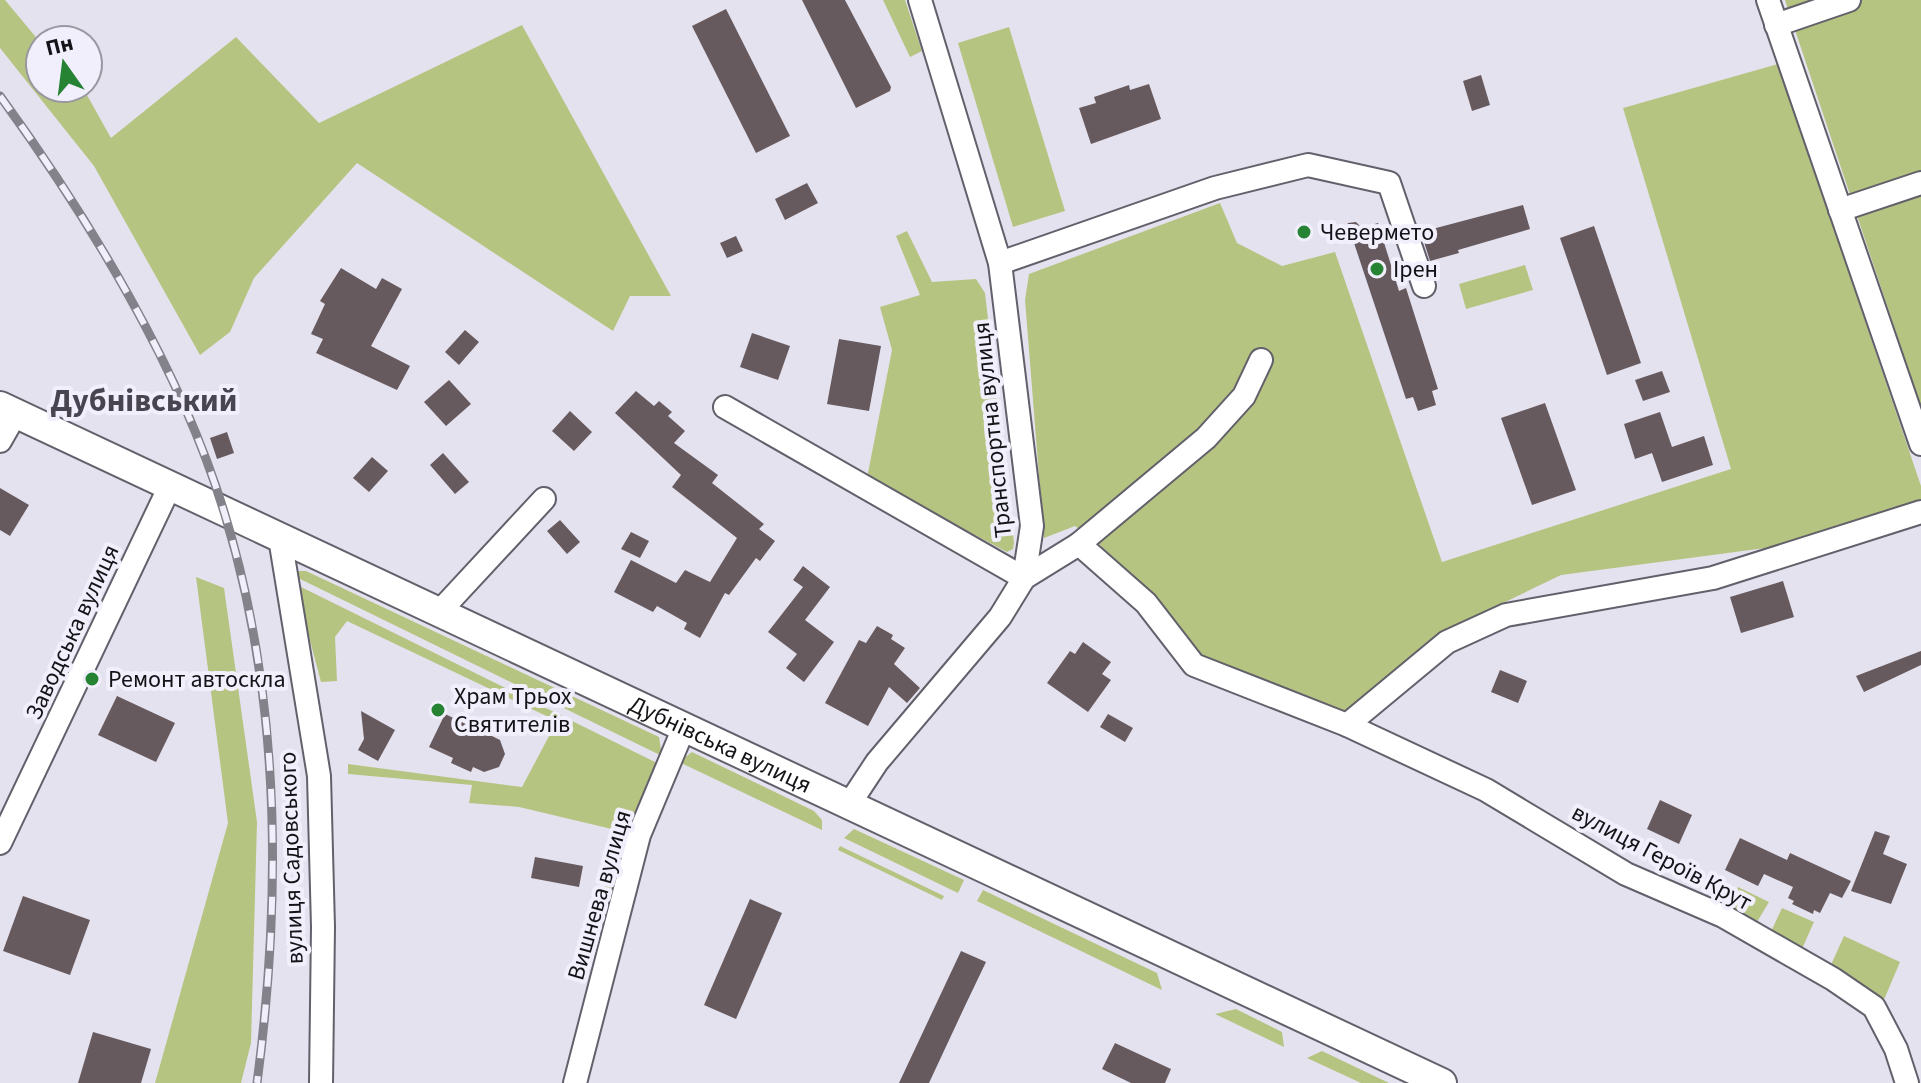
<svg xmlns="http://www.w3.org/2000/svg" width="1921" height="1083" font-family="'Source Sans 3',sans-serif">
  <rect width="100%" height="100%" fill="#e5e2ef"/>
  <g fill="#b6c481">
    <polygon points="0,0 5,0 40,42 40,88 83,88 111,138 236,37 319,123 522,25 671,296 630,296 613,331 357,163 254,278 230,332 200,355 94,166 0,48"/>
    <polygon points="883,0 905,0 922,51 910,57"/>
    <polygon points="1785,0 1921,0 1921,407"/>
    <polygon points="1009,27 1065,211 1013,227 958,43"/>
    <polygon points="1778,64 1921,486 1921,502 1773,547 1561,575 1445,631 1341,714 1201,660 1156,599 1099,544 1075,526 1044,538 1025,300 1029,274 1220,203 1237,243 1282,266 1335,252 1442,562 1731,469 1623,108"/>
    <polygon points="907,231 932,282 976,279 985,293 1014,543 1013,549 1007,552 867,478 892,350 880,307 920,295 896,236"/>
    <polygon points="1525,265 1533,290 1466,309 1459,284"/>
    <polygon points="298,571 306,571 659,737 662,756 294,576"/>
    <polygon points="196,577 224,588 257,822 251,1043 241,1083 155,1083 228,823"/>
    <polygon points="295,584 659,764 630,832 611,895 603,894 616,830 519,807 469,803 472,785 348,774 348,764 522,787 557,721 347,621 335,637 337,681 321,682"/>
    <polygon points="692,752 814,811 822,820 822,830 679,762"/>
    <polygon points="854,829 964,880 958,893 844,838"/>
    <polygon points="840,846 944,896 942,900 838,850"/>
    <polygon points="1738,887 1769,902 1754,927 1730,908"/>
    <polygon points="983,890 1157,973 1162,990 977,901"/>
    <polygon points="1782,908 1814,922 1801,951 1769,936"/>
    <polygon points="1844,936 1900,962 1883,1002 1830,967"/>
    <polygon points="1236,1009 1282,1032 1284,1047 1215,1014"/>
    <polygon points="1322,1051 1389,1083 1361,1083 1307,1058"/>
  </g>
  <g fill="#675a5e">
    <polygon points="802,0 845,0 891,87 890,91 856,108"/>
    <polygon points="726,9 790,136 756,153 692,26"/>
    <polygon points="1481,75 1490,105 1472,111 1463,81"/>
    <polygon points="1149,84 1161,119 1091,144 1079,108 1096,103 1094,97 1129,85 1130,90"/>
    <polygon points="807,183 818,203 785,220 775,199"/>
    <polygon points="1523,205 1530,229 1458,250 1459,253 1430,261 1421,232"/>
    <polygon points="1356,222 1362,228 1378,223 1399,291 1406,288 1438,389 1432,391 1436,405 1418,411 1413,397 1406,399 1354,243 1344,231 1348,223"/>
    <polygon points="1594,226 1641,363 1607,375 1560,238"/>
    <polygon points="736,236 743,251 727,258 720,243"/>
    <polygon points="341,268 376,289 382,278 402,289 371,346 410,366 397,390 316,353 323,339 311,334 325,304 320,301"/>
    <polygon points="465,330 479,342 459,365 445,352"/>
    <polygon points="752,333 790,346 778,380 740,367"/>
    <polygon points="839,339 881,346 869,411 827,404"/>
    <polygon points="1662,371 1670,392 1643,401 1635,380"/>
    <polygon points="449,380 471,404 446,426 424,402"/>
    <polygon points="636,391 654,406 659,401 672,412 668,416 685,431 674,443 718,475 712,483 764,524 759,529 775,541 760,561 756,558 729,595 725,593 700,638 684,629 687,623 657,606 653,612 614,592 631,560 676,583 685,570 710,582 737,538 672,487 681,475 615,413"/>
    <polygon points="1545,403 1576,490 1532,505 1501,418"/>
    <polygon points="570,411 592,432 574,451 552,431"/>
    <polygon points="1660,412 1672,447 1704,436 1713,465 1662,482 1652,453 1635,459 1624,424"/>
    <polygon points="227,432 234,453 217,459 210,438"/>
    <polygon points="443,453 469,482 455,494 430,465"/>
    <polygon points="372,457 388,471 369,492 353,478"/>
    <polygon points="0,488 29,505 10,536 0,530"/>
    <polygon points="560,520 580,542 567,554 547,531"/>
    <polygon points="631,532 649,541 640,558 621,549"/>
    <polygon points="803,566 830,587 805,620 834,642 804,682 786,668 797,654 768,632 803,587 793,580"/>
    <polygon points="1783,581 1794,617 1741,633 1730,597"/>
    <polygon points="877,626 893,635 891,639 905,648 894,664 920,688 907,703 889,687 868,726 825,703 859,640 866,643"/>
    <polygon points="1083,642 1111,662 1102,674 1111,680 1088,712 1047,683 1070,651 1075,654"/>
    <polygon points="1921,651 1921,665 1864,692 1856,676"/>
    <polygon points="1500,670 1527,681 1518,703 1491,692"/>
    <polygon points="117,696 175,723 156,762 98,735"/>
    <polygon points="361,711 395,730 378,761 358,750 364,739"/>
    <polygon points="445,714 468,725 471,719 491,728 488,734 500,740 505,754 499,767 484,772 473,767 471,772 451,763 453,758 429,747"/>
    <polygon points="1108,714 1133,728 1125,742 1100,727"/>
    <polygon points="1660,800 1692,815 1679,844 1647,829"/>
    <polygon points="1875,831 1890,836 1883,854 1907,864 1891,904 1851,891"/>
    <polygon points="1740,838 1787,860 1790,853 1851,881 1842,898 1830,893 1820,913 1814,910 1813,914 1792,904 1794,901 1788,898 1793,887 1764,874 1758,886 1725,870"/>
    <polygon points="535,857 583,866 579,887 531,878"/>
    <polygon points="23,896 90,920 70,975 3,951"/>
    <polygon points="750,899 782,913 736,1019 704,1005"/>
    <polygon points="961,951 986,962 964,1008 929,1083 899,1083"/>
    <polygon points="93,1032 151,1049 141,1083 78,1083"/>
    <polygon points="1115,1043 1171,1069 1165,1083 1131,1083 1102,1069"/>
  </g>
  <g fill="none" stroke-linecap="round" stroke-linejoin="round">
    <g stroke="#62606b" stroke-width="26">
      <g id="minor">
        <polyline points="1768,0 1921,444"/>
        <polyline points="1776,25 1849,0"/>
        <polyline points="1840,210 1921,183"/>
        <polyline points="1000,263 1215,188 1308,165 1389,183 1424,286"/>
        <polyline points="725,407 1024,578 1079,544 1146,603 1194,665 1347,725 1486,790 1626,874 1723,916 1833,979 1874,1007 1896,1049 1907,1083"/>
        <polyline points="0,441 16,413"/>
        <polyline points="280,538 319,776 323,927 321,1083"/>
        <polyline points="1079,544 1206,438 1244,396 1261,360"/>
        <polyline points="441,610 544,499"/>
        <polyline points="1347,725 1447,642 1506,615 1713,578 1921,512"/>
        <polyline points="848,806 877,762 1000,617 1024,578 1032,526 1000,263 920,0"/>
        <polyline points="0,843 170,486"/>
        <polyline points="575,1083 639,835 685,725"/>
      </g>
    </g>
    <g stroke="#62606b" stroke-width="32">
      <g id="major">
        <path id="s1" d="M 0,406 L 1442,1083"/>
      </g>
    </g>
    <use href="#minor" stroke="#fff" stroke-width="22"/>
    <use href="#major" stroke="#fff" stroke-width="28"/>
    <g stroke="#83818a" stroke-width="9">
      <path id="rail" d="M 0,96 C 88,217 182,371 225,515 C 281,699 282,894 257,1083"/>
    </g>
    <use href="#rail" stroke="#f2effc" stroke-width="6" stroke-dasharray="18" stroke-linecap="butt"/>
  </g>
  <g fill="#268334" stroke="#f2effc" stroke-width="3">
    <circle cx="1304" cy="232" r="8"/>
    <circle cx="1377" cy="269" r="8"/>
    <circle cx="92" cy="679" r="8"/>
    <circle cx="438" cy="710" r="8"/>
  </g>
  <g text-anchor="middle" stroke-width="8" stroke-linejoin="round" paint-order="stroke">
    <g font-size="24" fill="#141317" stroke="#f2effc" text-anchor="start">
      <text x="1320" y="240">Чевермето</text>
      <text x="1393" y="277">Ірен</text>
      <text x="108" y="687">Ремонт автоскла</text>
      <text x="454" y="704">Храм Трьох<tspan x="454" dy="28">Святителів</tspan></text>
    </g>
    <g font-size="24" fill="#141317" stroke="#f2effc">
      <text transform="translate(992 430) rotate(-96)" y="8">Транспортна вулиця</text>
      <text transform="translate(72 632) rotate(-65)" y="8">Заводська вулиця</text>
      <text dy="8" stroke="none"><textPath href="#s1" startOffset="796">Дубнівська вулиця</textPath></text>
      <text transform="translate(1662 857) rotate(28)" y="8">вулиця Героїв Крут</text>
      <text transform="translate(291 858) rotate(-92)" y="8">вулиця Садовського</text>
      <text transform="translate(599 895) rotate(-74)" y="8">Вишнева вулиця</text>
    </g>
    <g font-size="32" font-weight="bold" fill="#484550" stroke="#f2effc">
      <text x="144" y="411">Дубнівський</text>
    </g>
  </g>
  <g transform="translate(64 64) rotate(346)"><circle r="38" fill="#f2effc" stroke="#9997a0" stroke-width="2"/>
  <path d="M0-6L14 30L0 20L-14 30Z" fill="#268334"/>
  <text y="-12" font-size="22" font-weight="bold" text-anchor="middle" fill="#141317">Пн</text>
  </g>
</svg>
